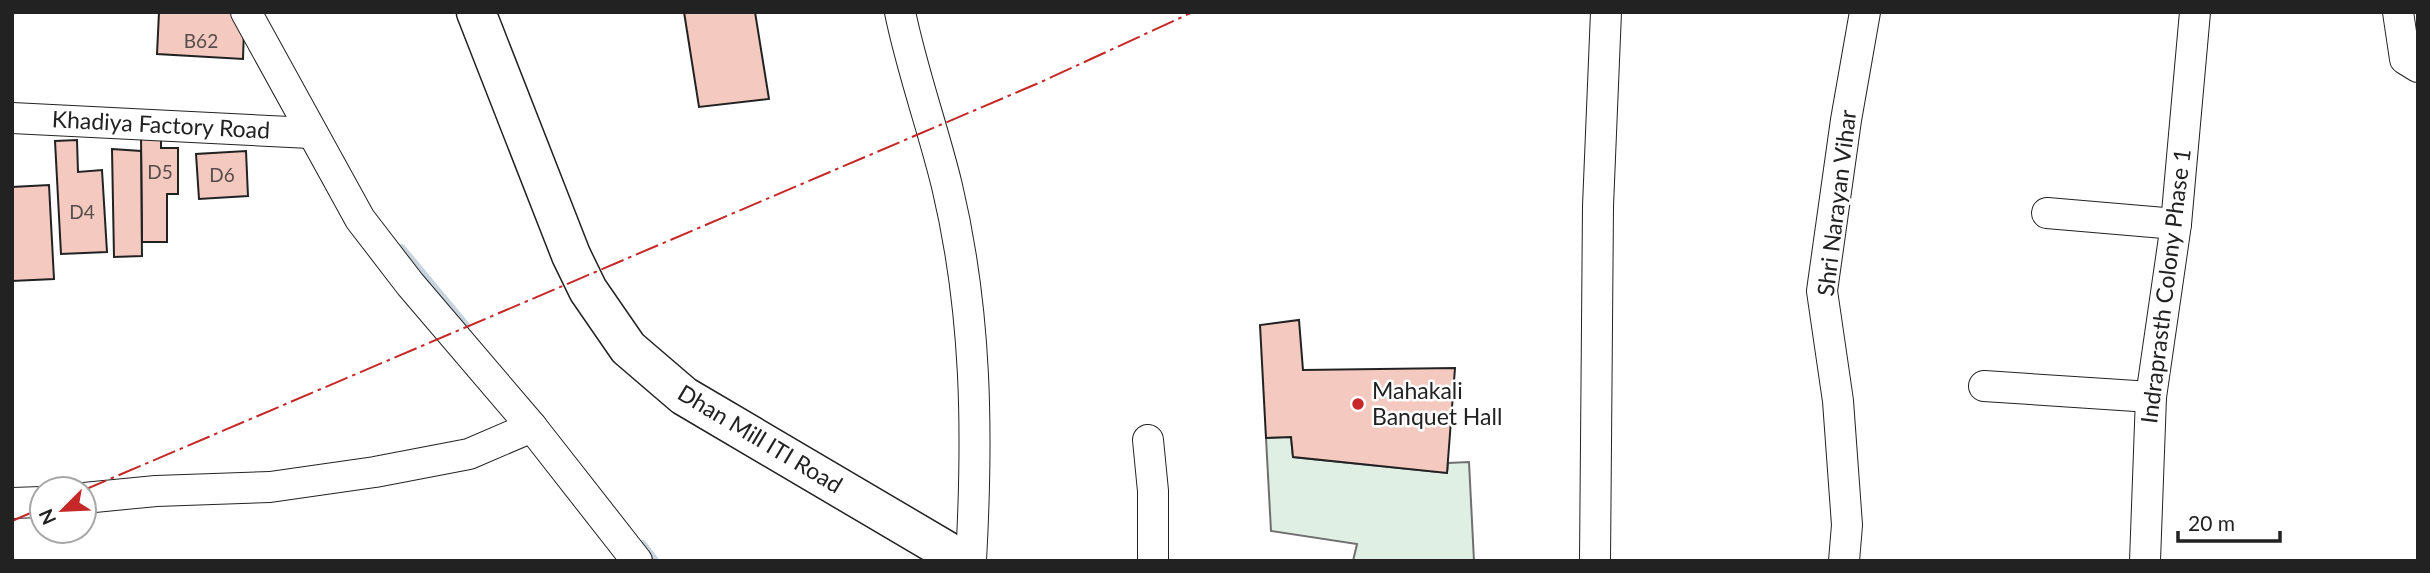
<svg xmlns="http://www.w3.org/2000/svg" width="2430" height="573" font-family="Lato,sans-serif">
  <rect width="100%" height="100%" fill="#fff"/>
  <polygon fill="#e0efe3" stroke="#6f6f6f" stroke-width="2" points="1291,437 1293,457 1447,473 1448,463 1469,462 1474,561 1353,561 1357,544 1271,531 1266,438"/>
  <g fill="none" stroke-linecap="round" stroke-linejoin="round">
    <g stroke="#c7d3dd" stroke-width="10">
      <polyline points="401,249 465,326"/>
      <polyline points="642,545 654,561"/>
    </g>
  </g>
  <g fill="#f3c9c0" stroke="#222" stroke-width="2">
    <polygon points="159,12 236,12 244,28 243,59 157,54"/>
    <polygon points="684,12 755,12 769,99 699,107"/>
    <polygon points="141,135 161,135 161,148 178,148 178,194 167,194 167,242 142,242"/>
    <polygon points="77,140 78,172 102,170 107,252 61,254 55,141"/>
    <polygon points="112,149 141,151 142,256 114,257"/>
    <polygon points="246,151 248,196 199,199 196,154"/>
    <polygon points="49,185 54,279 12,281 12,187"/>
    <polygon points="1299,320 1303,370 1455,368 1447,473 1293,457 1291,437 1266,438 1260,325"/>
  </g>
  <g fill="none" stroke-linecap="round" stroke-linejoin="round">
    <g stroke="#222" stroke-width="32">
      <g id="street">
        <polyline points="246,12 360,219 410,284 532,427 637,561"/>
        <path d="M 900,12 C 912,71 933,128 947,186 C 977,312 978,433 971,561"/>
        <polyline points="2398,12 2405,59 2418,67"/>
        <polyline points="12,118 310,133"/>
        <polyline points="2047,213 2176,224"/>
        <polyline points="1984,386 2151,397"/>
        <polyline points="1148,440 1153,491 1153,561"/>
        <polyline points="84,498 156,491 270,487 375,472 469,454 532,427"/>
        <polyline points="12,503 42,502"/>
        <polyline points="1595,561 1598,206 1606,12"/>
        <polyline points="1844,561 1847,525 1838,401 1822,291 1846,120 1865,12"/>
        <polyline points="2145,561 2151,397 2176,224 2195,12"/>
      </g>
    </g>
    <g stroke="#222" stroke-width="41">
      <polyline id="secondary" points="476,12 571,255 588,290 628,348 684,396 964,561"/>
    </g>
    <use href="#street" stroke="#fff" stroke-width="30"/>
    <use href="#secondary" stroke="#fff" stroke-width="38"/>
    <g stroke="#c62828" stroke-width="2" stroke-dasharray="24 5 3.5 5" stroke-linecap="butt">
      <polyline points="84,490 1041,82 1193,12"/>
      <polyline points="12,521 42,508"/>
    </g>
  </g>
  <circle fill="#c62828" stroke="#fff" stroke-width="2.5" cx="1358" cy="404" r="7"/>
  <g text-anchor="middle" stroke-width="5" stroke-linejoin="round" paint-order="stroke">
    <g font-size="19" fill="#564c4a">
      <text x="201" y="48">B62</text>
      <text x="160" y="179">D5</text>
      <text x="222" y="182">D6</text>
      <text x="82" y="219">D4</text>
    </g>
    <g font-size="23" fill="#222" stroke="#fff">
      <text transform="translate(161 125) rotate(3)" y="8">Khadiya Factory Road</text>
      <text transform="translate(1837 203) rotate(-83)" y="8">Shri Narayan Vihar</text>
      <text transform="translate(2166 286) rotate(-83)" y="8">Indraprasth Colony Phase 1</text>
      <text transform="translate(760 439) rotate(31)" y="8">Dhan Mill ITI Road</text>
    </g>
    <g font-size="23" fill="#222" stroke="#fff" text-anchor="start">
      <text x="1372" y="399">Mahakali<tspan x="1372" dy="26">Banquet Hall</tspan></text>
    </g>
  </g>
  <rect width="2430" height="573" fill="none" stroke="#222222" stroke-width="28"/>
  <g transform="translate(63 510) rotate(246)"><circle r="33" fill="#ffffff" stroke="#a7a7a7" stroke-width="2"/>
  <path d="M0-5L12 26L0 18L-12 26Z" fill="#c62828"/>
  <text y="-10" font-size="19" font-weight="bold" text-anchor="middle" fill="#222222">N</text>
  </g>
  <path d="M2178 531v10h102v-10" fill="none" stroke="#222222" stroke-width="3.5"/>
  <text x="2188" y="531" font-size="21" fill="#222222" stroke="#ffffff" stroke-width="5" paint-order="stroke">20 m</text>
</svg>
